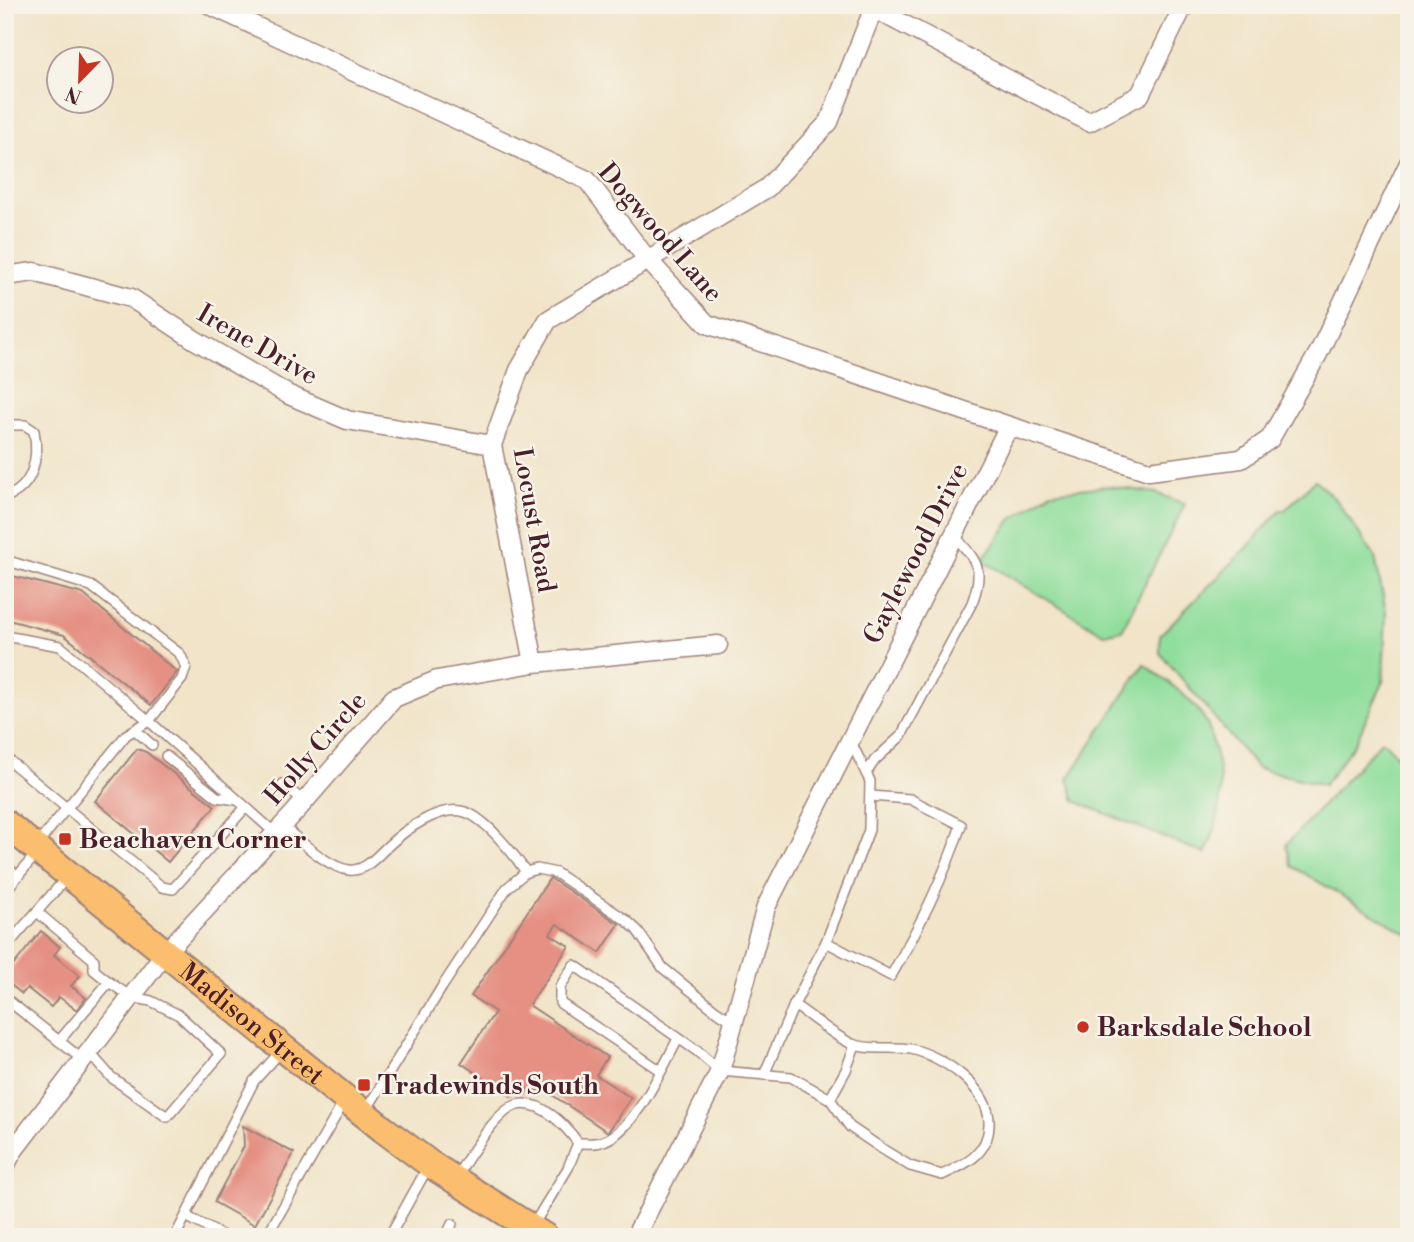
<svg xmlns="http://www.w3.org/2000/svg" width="1414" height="1242" font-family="'Libre Bodoni',serif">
  <rect width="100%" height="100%" fill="#f7f3e8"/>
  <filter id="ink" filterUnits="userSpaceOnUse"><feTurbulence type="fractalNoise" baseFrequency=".0143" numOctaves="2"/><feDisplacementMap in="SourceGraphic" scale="14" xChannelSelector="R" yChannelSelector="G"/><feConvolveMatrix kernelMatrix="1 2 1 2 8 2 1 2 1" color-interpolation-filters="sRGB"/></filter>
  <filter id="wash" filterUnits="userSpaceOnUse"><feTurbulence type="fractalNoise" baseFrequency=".00686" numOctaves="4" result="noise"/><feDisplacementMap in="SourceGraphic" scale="28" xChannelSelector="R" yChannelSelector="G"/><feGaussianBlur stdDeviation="1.57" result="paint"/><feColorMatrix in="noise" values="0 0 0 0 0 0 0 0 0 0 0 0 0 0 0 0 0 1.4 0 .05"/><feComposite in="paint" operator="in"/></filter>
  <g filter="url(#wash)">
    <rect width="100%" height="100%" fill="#f1e4c8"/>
    <g fill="#90de9c" stroke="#6d7e64" stroke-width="2">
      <polygon points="1315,480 1337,501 1375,557 1386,612 1383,683 1355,743 1324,785 1257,768 1160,653 1160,635 1248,547 1280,510 1285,510"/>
      <polygon points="1108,486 1156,493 1185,504 1122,630 1104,634 982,560 1012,519 1051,492"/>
      <path d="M 1144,664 C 1166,681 1193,698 1207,723 C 1210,729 1211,737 1213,744 C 1225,781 1222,820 1205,854 L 1075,801 L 1068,779 Z"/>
      <polygon points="1382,740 1409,768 1409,935 1292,866 1286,845"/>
    </g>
    <g id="blocks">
      <g fill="#e59083">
        <polygon points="5,574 83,594 177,672 151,705 64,635 5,619"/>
        <polygon points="137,749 146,752 215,806 168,862 95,801"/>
        <polygon points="550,878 619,924 600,953 557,924 550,934 569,946 529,1005 607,1057 596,1075 631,1098 608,1132 540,1087 535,1094 526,1088 522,1094 515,1089 511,1096 461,1063 495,1012 471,996"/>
        <polygon points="41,931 60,947 54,955 80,976 71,986 86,998 77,1010 59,997 51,1007 27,988 22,994 5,980 5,976"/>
        <polygon points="243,1126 294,1153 255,1225 214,1202 244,1146"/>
      </g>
    </g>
  </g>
  <g filter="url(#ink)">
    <use href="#blocks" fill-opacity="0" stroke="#9e827a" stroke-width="2"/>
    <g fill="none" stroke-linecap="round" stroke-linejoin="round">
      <g stroke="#9e827a" stroke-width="12">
        <g id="service">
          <path d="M 5,425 L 25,425 L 34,431 C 39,457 34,488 5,497"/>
          <polyline points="5,560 91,586 180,654 186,667 182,679 149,721 275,833"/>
          <polyline points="5,636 60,646 149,721 126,735 36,846"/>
          <polyline points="135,730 152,745"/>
          <polyline points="166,756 217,797 237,800"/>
          <polyline points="5,757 162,887 173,889 245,808"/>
          <path d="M 866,773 L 875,760 L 901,736 L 972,603 C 985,568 977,562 954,535"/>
          <polyline points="283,784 304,802"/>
          <path d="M 282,826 C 299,839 328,868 349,870 C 365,872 378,855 389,845 C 405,830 441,804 465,812 C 485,818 514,854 526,872"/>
          <polyline points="5,866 18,876"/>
          <polyline points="5,891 38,852"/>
          <polyline points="37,912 94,960 94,970 109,982"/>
          <path d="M 826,942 L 891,976 C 919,927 943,880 961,825 L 910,799 L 870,796"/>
          <polyline points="5,948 68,876"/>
          <polyline points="5,998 83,1060"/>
          <polyline points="794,1005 826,942 869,830 870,781 850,740"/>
          <polyline points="59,1041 109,982 131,997 151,1001 179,1015 221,1054 167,1117 111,1077 89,1052"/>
          <path d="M 661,1071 L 560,1003 L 560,987 L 574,965 L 697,1051 L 720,1071 L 791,1077 L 830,1099 L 850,1127 L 884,1150 L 910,1166 L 942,1175 C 966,1164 988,1154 989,1125 C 991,1089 943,1056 911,1049 C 892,1046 869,1051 852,1044 C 831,1034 814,1018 794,1005 L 764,1075"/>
          <polyline points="830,1099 846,1070 855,1045"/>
          <polyline points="365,1112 442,987 507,888 526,872 537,869 556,873 626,920 637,930 663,968 715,1010 734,1022"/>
          <path d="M 578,1143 C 585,1143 594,1144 600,1142 C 634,1134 662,1068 678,1039"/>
          <path d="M 455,1178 C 468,1160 496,1110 517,1105 C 541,1099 566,1126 578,1143"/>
          <polyline points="186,1216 225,1237"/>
          <polyline points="532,1227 568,1168 578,1143"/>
          <polyline points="175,1237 254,1081 282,1050"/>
          <polyline points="266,1237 345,1100"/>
          <polyline points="389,1237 429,1165"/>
          <polyline points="446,1237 452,1224"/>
        </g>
      </g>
      <g stroke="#9e827a" stroke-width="21">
        <g id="minor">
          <polyline points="210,5 587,180 647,259 707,324 1009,426 1149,471 1241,459 1270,439 1319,352 1409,163"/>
          <polyline points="867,5 1089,122 1140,95 1184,5"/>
          <polyline points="5,276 34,272 131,298 195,340 289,395 347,420 492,445"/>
          <polyline points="534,663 492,445 519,370 548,320 767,188 829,122 875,5"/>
          <polyline points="5,1166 13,1151 165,953 296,811 394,698 437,680 534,663 718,645"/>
          <polyline points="635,1237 720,1071 766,907 1009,426"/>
        </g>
      </g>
      <g stroke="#9e827a" stroke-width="30">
        <g id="primary">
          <path id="s1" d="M 5,823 L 383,1129 L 430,1164 L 545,1237"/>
        </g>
      </g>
      <use href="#service" stroke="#fff" stroke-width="9"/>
      <use href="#minor" stroke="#fff" stroke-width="18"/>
      <use href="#primary" stroke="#fbbe6e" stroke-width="26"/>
    </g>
  </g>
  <g fill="#c8321e" stroke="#f7f3e8" stroke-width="2.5">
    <rect x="58" y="832" width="14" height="14" rx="3.5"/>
    <circle cx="1083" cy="1027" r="7"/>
    <rect x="357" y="1078" width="14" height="14" rx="3.5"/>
  </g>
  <g text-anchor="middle" stroke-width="5" stroke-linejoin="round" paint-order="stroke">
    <g font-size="26" fill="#4a1f2b" stroke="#f7f3e8">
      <text transform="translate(661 232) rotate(49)" y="9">Dogwood Lane</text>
      <text transform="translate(258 344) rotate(30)" y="9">Irene Drive</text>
      <text transform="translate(535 520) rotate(80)" y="9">Locust Road</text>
      <text transform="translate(915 553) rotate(-63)" y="9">Gaylewood Drive</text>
      <text transform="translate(315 748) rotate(-49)" y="9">Holly Circle</text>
      <text dy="9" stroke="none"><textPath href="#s1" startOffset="318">Madison Street</textPath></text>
    </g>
    <g font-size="26" font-weight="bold" fill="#4a1f2b" stroke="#f7f3e8" text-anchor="start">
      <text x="79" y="848">Beachaven Corner</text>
      <text x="1097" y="1036">Barksdale School</text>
      <text x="378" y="1094">Tradewinds South</text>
    </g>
  </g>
  <rect width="1414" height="1242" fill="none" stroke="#f7f3e8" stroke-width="28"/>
  <g transform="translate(80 80) rotate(203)"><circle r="33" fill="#f7f3e8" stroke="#b29e9c" stroke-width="2"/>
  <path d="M0-5L12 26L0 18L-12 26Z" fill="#c8321e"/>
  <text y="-10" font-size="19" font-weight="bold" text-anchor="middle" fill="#4a1f2b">N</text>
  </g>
</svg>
